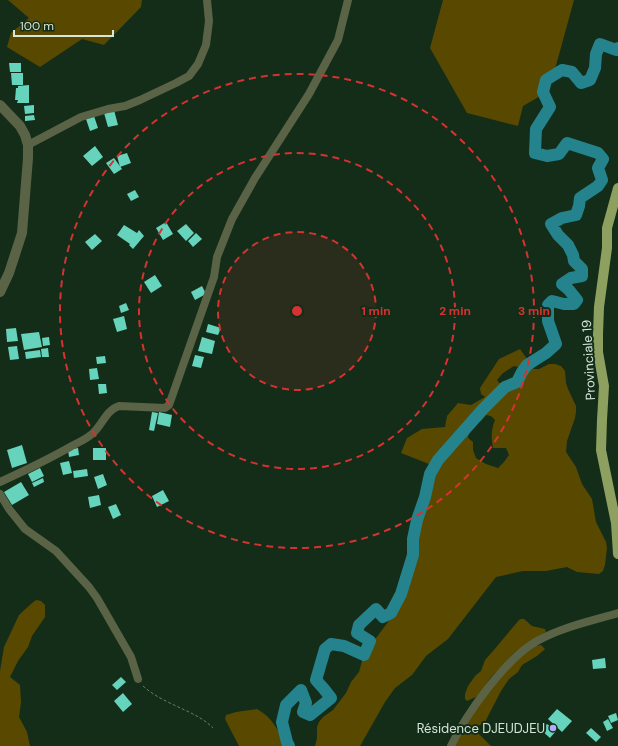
<svg xmlns="http://www.w3.org/2000/svg" width="618" height="746" font-family="'DM Sans',sans-serif">
  <rect width="100%" height="100%" fill="#132d19"/>
  <g fill="#594900" fill-rule="evenodd">
    <polygon points="8,0 142,0 141,7 104,45 82,39 40,67 7,47 11,33 29,18"/>
    <polygon points="443,0 574,0 549,91 523,106 518,126 467,113 430,48"/>
    <path d="M 520,349 L 534,369 L 539,369 L 549,364 L 555,364 L 561,366 L 565,371 L 566,383 L 568,389 L 576,406 L 576,412 L 575,418 L 567,441 L 566,452 L 576,467 L 582,484 L 592,499 L 596,522 L 606,542 L 607,548 L 605,565 L 603,571 L 599,574 L 577,572 L 567,567 L 546,571 L 523,571 L 496,577 L 448,639 L 426,656 L 412,675 L 395,688 L 385,702 L 360,746 L 315,746 L 317,738 L 317,727 L 319,722 L 323,717 L 333,710 L 346,693 L 351,682 L 359,672 L 362,661 L 373,642 L 394,614 L 409,582 L 415,557 L 419,529 L 433,474 L 429,464 L 401,453 L 407,438 L 422,429 L 445,427 L 447,416 L 458,403 L 471,405 L 485,397 L 481,394 L 480,388 L 499,359 ZM 514,366 L 519,367 L 515,378 L 504,383 L 499,383 L 497,380 L 503,373 ZM 486,415 L 491,416 L 495,420 C 491,430 491,437 493,448 L 506,448 L 509,455 L 504,462 L 498,468 L 486,464 L 476,458 L 473,450 L 473,442 L 468,438 L 469,433 L 472,426 L 481,421 Z"/>
    <polygon points="36,600 41,601 45,605 45,617 32,636 28,647 18,661 10,677 20,685 21,702 19,717 27,732 30,746 0,746 0,671 4,647 19,615 31,604"/>
    <polygon points="521,619 524,619 532,626 545,629 546,632 532,640 515,652 491,677 478,696 467,701 465,699 465,694 468,686 475,676 481,671 485,660 493,651 519,620"/>
    <polygon points="541,645 545,649 537,656 522,665 518,672 509,679 501,691 485,722 478,726 477,729 479,734 491,746 455,746 469,719 481,702 517,658 535,646"/>
    <path d="M 257,709 C 273,718 278,730 286,746 L 239,746 L 225,719 L 226,715 L 236,712 Z"/>
  </g>
  <g fill="none" stroke-linecap="round" stroke-linejoin="round">
    <polyline stroke="#24838d" stroke-width="12" points="289,746 287,742 282,722 286,705 301,690 306,703 303,712 310,715 331,698 324,689 316,680 325,649 331,644 344,646 364,655 370,641 357,633 359,625 376,609 383,617 391,613 401,594 413,555 413,539 417,520 425,497 430,474 438,460 483,409 505,387 517,382 522,372 527,365 546,353 556,344 548,321 548,305 552,301 564,304 574,304 577,300 569,290 562,284 571,278 582,276 582,269 574,261 573,255 568,245 558,235 551,224 562,218 576,215 579,206 580,198 598,186 602,180 598,168 603,159 598,153 567,143 559,154 547,156 535,153 536,129 550,107 543,92 546,80 562,70 572,72 581,83 590,80 595,68 596,54 600,44 616,50 618,48"/>
  </g>
  <g fill="#66d3bc">
    <polygon points="9,63 21,63 21,72 10,72"/>
    <polygon points="11,73 23,73 23,85 12,85"/>
    <polygon points="29,85 29,103 17,103 18,100 15,100 16,88 18,88 18,86"/>
    <polygon points="34,105 34,113 25,114 24,106"/>
    <polygon points="114,110 118,125 108,127 104,113"/>
    <polygon points="34,115 35,120 25,121 25,116"/>
    <polygon points="94,116 98,128 90,131 86,119"/>
    <polygon points="95,146 103,157 92,166 83,156"/>
    <polygon points="127,153 131,163 120,167 117,156"/>
    <polygon points="114,158 122,169 114,174 106,163"/>
    <polygon points="135,190 139,197 131,201 127,194"/>
    <polygon points="166,222 173,234 163,240 156,228"/>
    <polygon points="186,224 194,233 186,241 177,231"/>
    <polygon points="124,225 137,233 139,230 144,236 133,249 129,245 130,244 117,235"/>
    <polygon points="196,233 202,239 193,247 188,241"/>
    <polygon points="95,234 102,241 92,250 85,242"/>
    <polygon points="155,275 162,286 151,293 144,282"/>
    <polygon points="202,286 206,294 195,300 191,292"/>
    <polygon points="126,303 129,310 121,313 119,306"/>
    <polygon points="124,316 127,329 117,332 113,319"/>
    <polygon points="208,324 221,328 218,335 206,332"/>
    <polygon points="16,328 18,341 7,342 6,329"/>
    <polygon points="39,332 42,347 24,350 21,334"/>
    <polygon points="49,337 50,345 43,346 42,338"/>
    <polygon points="202,337 215,341 212,354 198,351"/>
    <polygon points="17,346 19,359 10,360 8,347"/>
    <polygon points="48,348 49,357 42,357 41,349"/>
    <polygon points="40,350 41,357 26,359 25,352"/>
    <polygon points="195,355 204,357 201,368 192,366"/>
    <polygon points="105,356 106,363 97,364 96,357"/>
    <polygon points="97,368 99,379 90,380 89,369"/>
    <polygon points="98,384 106,384 107,393 99,394"/>
    <polygon points="152,412 158,413 154,431 149,430"/>
    <polygon points="159,412 172,415 170,427 157,424"/>
    <polygon points="22,445 27,463 12,468 7,450"/>
    <polygon points="78,448 79,455 69,457 68,450"/>
    <rect x="93" y="448" width="13" height="12"/>
    <polygon points="69,461 72,473 63,475 60,463"/>
    <polygon points="40,468 44,476 32,482 28,474"/>
    <polygon points="87,469 88,476 74,478 73,471"/>
    <polygon points="103,474 107,485 98,489 94,477"/>
    <polygon points="43,478 44,482 34,487 32,483"/>
    <polygon points="21,482 29,495 12,505 4,492"/>
    <polygon points="163,490 169,501 157,507 152,496"/>
    <polygon points="99,495 101,505 90,508 88,497"/>
    <polygon points="116,504 121,515 113,519 108,507"/>
    <polygon points="605,658 606,668 593,669 592,660"/>
    <polygon points="121,677 126,682 117,690 112,685"/>
    <polygon points="123,693 132,704 123,712 114,701"/>
    <polygon points="557,709 572,721 562,732 548,719"/>
    <polygon points="616,713 618,720 611,723 608,716"/>
    <polygon points="608,719 613,728 607,731 603,722"/>
    <polygon points="547,724 556,731 550,738 541,730"/>
    <polygon points="591,728 601,737 596,742 586,733"/>
  </g>
  <g fill="none" stroke-linecap="round" stroke-linejoin="round">
    <path stroke="#667c6b" stroke-width="1" stroke-dasharray="3 2" stroke-linecap="butt" d="M 143,686 C 155,697 172,704 187,711 C 197,716 205,720 213,728"/>
    <g stroke="#5a6345" stroke-width="8">
      <polyline points="28,145 81,117 108,109 125,106 140,100 176,83 189,76 198,64 206,45 209,21 207,0"/>
      <path d="M 0,482 C 24,471 47,460 70,447 C 77,443 85,440 92,434 C 102,426 106,410 119,406 L 165,408 L 169,405 L 214,277 L 217,257 L 232,219 L 255,178 L 309,94 L 338,40 L 348,0"/>
      <polyline points="0,494 9,509 25,529 56,551 89,587 97,598 131,657 138,679"/>
      <path d="M 451,746 C 466,714 506,658 537,641 C 562,627 591,621 618,613"/>
    </g>
    <polyline stroke="#5a6345" stroke-width="10" points="0,105 20,126 25,135 28,145 28,158 22,233 9,273 0,292"/>
    <polyline stroke="#8da05f" stroke-width="10" points="618,188 607,228 607,248 599,307 598,334 598,352 604,386 602,420 601,450 616,523 618,554"/>
  </g>
  <circle cx="297" cy="311" r="79" fill="#d63231" fill-opacity=".12"/>
  <g fill="none" stroke="#d63231" stroke-width="2" stroke-dasharray="7 5">
    <circle cx="297" cy="311" r="79"/>
    <circle cx="297" cy="311" r="158"/>
    <circle cx="297" cy="311" r="237"/>
  </g>
  <circle fill="#b3adf9" stroke="#132d19" stroke-width="1.5" cx="553" cy="728" r="4"/>
  <g text-anchor="middle" stroke-width="4" stroke-linejoin="round" paint-order="stroke">
    <g font-size="13" fill="#d6e6d9" stroke="#132d19">
      <text transform="translate(588 360) rotate(-93)" y="5">Provinciale 19</text>
    </g>
    <g font-size="13" fill="#d6e6d9" stroke="#132d19" text-anchor="end">
      <text x="545" y="733">Résidence DJEUDJEU</text>
    </g>
  </g>
  <circle cx="297" cy="311" r="6" fill="#d63231" stroke="#132d19" stroke-width="2"/>
  <g font-size="12" text-anchor="middle" font-weight="bold" fill="#d63231" stroke="#132d19" stroke-width="4" stroke-linejoin="round" paint-order="stroke">
    <text x="376" y="315">1 min</text>
    <text x="455" y="315">2 min</text>
    <text x="534" y="315">3 min</text>
  </g>
  <path d="M14 30v6h99v-6" fill="none" stroke="#d6e6d9" stroke-width="2"/>
  <text x="20" y="30" font-size="12" fill="#d6e6d9" stroke="#132d19" stroke-width="3" paint-order="stroke">100 m</text>
</svg>
